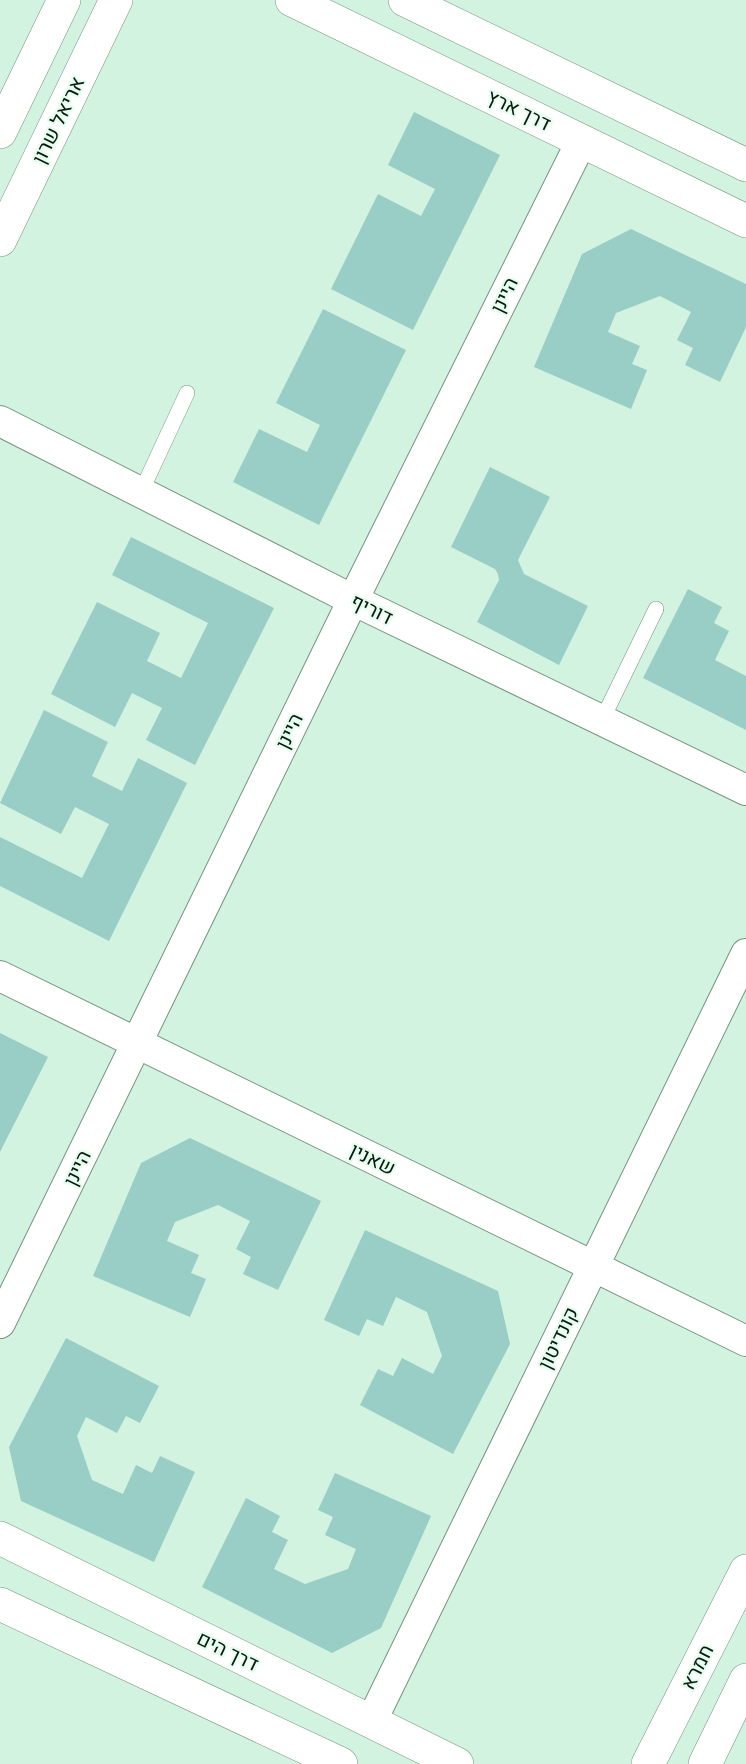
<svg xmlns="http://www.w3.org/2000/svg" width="746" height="1764" font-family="'Fira Sans Condensed',Heebo,sans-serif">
  <rect width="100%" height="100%" fill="#d2f3df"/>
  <g fill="#98cec5">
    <polygon points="414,112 500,155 413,330 331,289 378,194 421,216 435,189 388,165"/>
    <polygon points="631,229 746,284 746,327 720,382 685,365 693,348 677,340 691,312 660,296 616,313 608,332 640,346 632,364 647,370 631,409 534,367 582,254"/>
    <polygon points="323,309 406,350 319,525 233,482 259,429 307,452 320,425 276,403"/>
    <polygon points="490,467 550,497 518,560 524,574 588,606 559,665 477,622 499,580 498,574 495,569 451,547"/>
    <polygon points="131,537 274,608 195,765 146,740 162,708 132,693 115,727 51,694 97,602 160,633 147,661 181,678 208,623 112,575"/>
    <polygon points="688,589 722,607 714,623 729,631 715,660 746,676 746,730 643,678"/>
    <polygon points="44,710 108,742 92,776 122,791 138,758 187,783 109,941 0,886 0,837 82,878 109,824 75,807 61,834 0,803"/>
    <polygon points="0,1033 48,1057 0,1152"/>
    <polygon points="190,1138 321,1201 278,1290 243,1274 251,1257 236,1249 250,1221 218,1205 175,1222 167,1241 199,1255 191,1273 206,1279 190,1317 93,1276 141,1163"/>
    <polygon points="365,1230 498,1291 510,1344 453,1454 360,1405 378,1369 393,1376 402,1358 433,1374 442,1356 427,1312 396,1297 383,1326 367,1319 359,1336 324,1320"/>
    <polygon points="66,1338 159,1386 140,1423 126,1416 117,1433 86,1417 77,1436 92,1480 123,1494 136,1465 152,1473 160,1456 195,1472 154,1562 21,1501 9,1447"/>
    <polygon points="335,1473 431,1516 381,1628 332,1653 202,1587 246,1498 280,1516 272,1532 288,1540 274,1569 305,1584 348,1569 356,1549 325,1535 333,1517 318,1510"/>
  </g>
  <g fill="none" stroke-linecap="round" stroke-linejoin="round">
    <g stroke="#759482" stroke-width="16">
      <g id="service">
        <polyline points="141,492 187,393"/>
        <polyline points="602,720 656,609"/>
      </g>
    </g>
    <g stroke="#759482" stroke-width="32">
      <g id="minor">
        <polyline points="0,421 353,600 746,790"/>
        <polyline points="0,976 746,1341"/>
        <polyline points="0,1323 353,600 582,140"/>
        <polyline points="371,1722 746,954"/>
      </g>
    </g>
    <g stroke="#759482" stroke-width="34">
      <g id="tertiary">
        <polyline points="0,1538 457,1764"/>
        <polyline points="0,1604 341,1764"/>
        <polyline points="648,1764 746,1571"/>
        <polyline points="705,1764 746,1680"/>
      </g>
    </g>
    <g stroke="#759482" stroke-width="34">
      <g id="secondary">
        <polyline points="292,0 746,221"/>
        <polyline points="405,0 746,165"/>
        <polyline points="0,132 64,0"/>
        <polyline points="0,240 116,0"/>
      </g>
    </g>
    <use href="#service" stroke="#fff" stroke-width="15"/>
    <use href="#minor" stroke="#fff" stroke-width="30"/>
    <use href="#tertiary" stroke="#fff" stroke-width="33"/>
    <use href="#secondary" stroke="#fff" stroke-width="33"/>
  </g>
  <g text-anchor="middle" stroke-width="4.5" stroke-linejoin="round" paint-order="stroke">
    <g font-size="20" fill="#0d1812" stroke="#e4feee">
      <text transform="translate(519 110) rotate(26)" y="7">דרך ארץ</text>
      <text transform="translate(58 120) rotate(-64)" y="7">אריאל שרון</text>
      <text transform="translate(504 295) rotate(-64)" y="7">היינן</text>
      <text transform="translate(372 609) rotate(26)" y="7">דוריף</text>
      <text transform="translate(289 731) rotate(-64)" y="7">היינן</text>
      <text transform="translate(373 1159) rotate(26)" y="7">שאנין</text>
      <text transform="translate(77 1168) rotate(-64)" y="7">היינן</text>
      <text transform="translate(558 1338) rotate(-64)" y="7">קונדיטון</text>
      <text transform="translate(228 1651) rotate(26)" y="7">דרך הים</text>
      <text transform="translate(697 1667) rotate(-63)" y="7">חמרא</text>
    </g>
  </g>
</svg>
